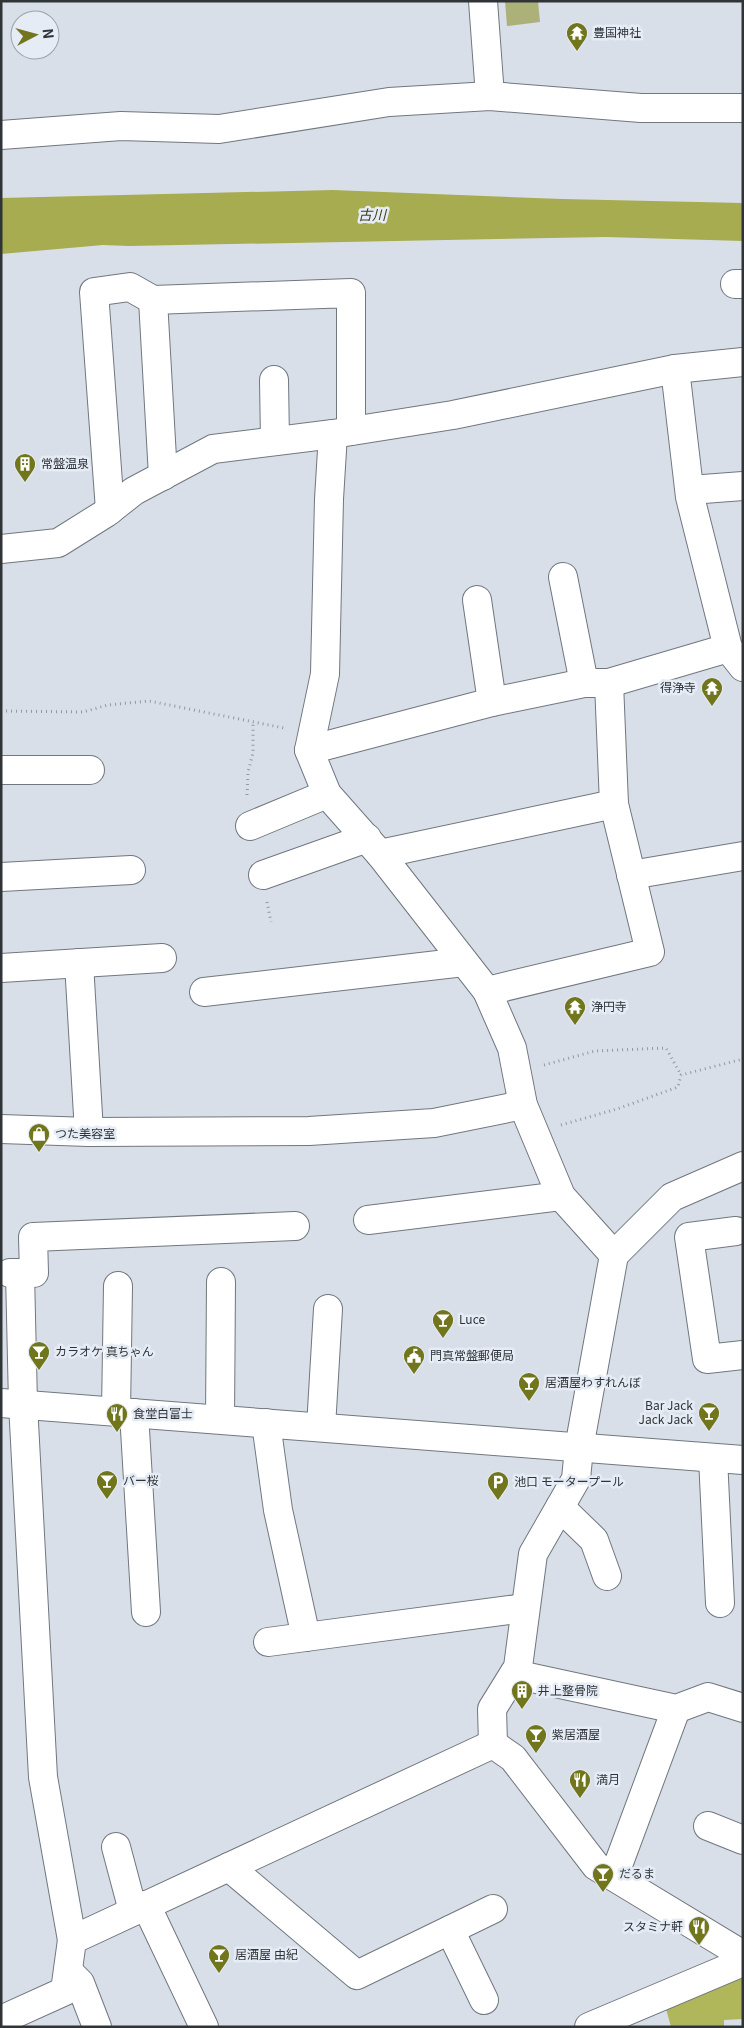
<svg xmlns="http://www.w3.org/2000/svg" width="744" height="2028" font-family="Georgia,'Noto Sans JP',serif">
  <rect width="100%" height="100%" fill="#d9dfe8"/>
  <polygon fill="#acb17a" points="505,1 538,1 540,22 507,26"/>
  <polygon fill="#b0b65a" points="743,1977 743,2019 724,2020 724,2027 671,2027 665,2005"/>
  <polygon fill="#a6ac4f" points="333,190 562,199 743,203 743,241 606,237 129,246 103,245 1,254 1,198"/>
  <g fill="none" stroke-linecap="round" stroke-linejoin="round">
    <g stroke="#71777f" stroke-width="30">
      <g id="minor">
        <polyline points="483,1 490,96"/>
        <polyline points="1,135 121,126 219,129 389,102 490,96 641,108 743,108"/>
        <polyline points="735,284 743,284"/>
        <polyline points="675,369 690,497 728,648 743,667"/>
        <polyline points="274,380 275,441"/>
        <polyline points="333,434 329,499 325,674 309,750 327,794 380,854 487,991 512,1048 523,1105 561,1196 614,1255"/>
        <polyline points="163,476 153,300 351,293 351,431"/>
        <polyline points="690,490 743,486"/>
        <polyline points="110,510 94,292 130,287 153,300"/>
        <polyline points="1,549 58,543 106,513 134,491 213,449 333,434 453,415 675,369 743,362"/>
        <polyline points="563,577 584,683"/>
        <polyline points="477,600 492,702"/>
        <polyline points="309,750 492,702 584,683 609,683 728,648"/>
        <polyline points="1,770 90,770"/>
        <polyline points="250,826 327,794"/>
        <polyline points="380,854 614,804"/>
        <polyline points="263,875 367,838"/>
        <polyline points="631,875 743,856"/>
        <polyline points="1,877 131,870"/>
        <polyline points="79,963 89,1132"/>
        <polyline points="1,968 162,958"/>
        <polyline points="487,991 650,952 614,804 609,683"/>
        <polyline points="204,992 464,962"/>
        <polyline points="1,1129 89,1132 309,1131 434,1123 523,1105"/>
        <polyline points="368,1220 561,1196"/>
        <polyline points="736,1231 689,1237 707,1359 743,1355"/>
        <polyline points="10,1273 34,1273 33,1237 295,1226"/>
        <polyline points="20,1273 23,1404 43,1777 72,1940"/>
        <polyline points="1,1403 743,1460"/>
        <polyline points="116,1411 118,1286"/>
        <polyline points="134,1413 146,1612"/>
        <polyline points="220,1419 221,1282"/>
        <polyline points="266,1423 278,1510 306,1637"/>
        <polyline points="321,1427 328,1309"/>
        <polyline points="713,1458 720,1603"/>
        <polyline points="560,1507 594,1540 607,1576"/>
        <polyline points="268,1642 525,1608"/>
        <polyline points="514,1674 676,1709 708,1697 743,1708"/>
        <polyline points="493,1744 492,1709 518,1667 533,1554 576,1479 579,1448 614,1255 672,1197 743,1166"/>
        <polyline points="493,1744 513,1758 596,1866 743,1955"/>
        <polyline points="708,1826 743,1840"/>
        <polyline points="116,1847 133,1911"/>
        <polyline points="229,1867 357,1975 493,1909"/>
        <polyline points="614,1876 676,1709"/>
        <polyline points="146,1905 204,2027"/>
        <polyline points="450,1930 484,2000"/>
        <polyline points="68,1971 80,1983 97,2027"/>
        <polyline points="1,2020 65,1991 72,1940 493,1744"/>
        <polyline points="589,2027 743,1962"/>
      </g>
    </g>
    <g stroke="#93979e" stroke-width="3" stroke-dasharray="1 4" stroke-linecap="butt">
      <polyline points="1,711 83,712 108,705 149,701 284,728"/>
      <polyline points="247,795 248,772 253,753 253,722"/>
      <polyline points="267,902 271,922"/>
      <polyline points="544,1065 595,1051 666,1048 681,1075"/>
      <polyline points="561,1125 617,1109 678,1087 681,1075 743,1059"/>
    </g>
    <use href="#minor" stroke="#fff" stroke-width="28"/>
  </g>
  <defs>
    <g id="temple-pin" transform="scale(1.125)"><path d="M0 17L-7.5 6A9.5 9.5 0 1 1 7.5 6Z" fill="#71761d" stroke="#e6ecf5"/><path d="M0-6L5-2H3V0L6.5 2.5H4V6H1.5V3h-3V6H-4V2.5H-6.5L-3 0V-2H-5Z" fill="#fff"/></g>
    <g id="building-pin" transform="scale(1.125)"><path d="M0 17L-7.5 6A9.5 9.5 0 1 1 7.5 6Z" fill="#71761d" stroke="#e6ecf5"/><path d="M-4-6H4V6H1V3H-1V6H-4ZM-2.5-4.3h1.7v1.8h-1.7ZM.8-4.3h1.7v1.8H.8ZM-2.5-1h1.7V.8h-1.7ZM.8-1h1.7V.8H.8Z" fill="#fff"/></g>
    <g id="shop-pin" transform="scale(1.125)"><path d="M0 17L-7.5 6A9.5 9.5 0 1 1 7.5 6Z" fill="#71761d" stroke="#e6ecf5"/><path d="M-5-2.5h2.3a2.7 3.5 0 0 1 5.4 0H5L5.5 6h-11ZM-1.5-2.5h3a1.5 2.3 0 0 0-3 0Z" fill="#fff"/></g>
    <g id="bar-pin" transform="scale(1.125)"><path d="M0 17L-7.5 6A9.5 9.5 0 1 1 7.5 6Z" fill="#71761d" stroke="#e6ecf5"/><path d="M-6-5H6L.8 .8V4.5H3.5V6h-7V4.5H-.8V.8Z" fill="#fff"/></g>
    <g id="civic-pin" transform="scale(1.125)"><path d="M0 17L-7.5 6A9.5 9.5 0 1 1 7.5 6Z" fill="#71761d" stroke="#e6ecf5"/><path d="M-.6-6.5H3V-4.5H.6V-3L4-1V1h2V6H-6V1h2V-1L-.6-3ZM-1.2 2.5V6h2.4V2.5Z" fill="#fff"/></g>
    <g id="restaurant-pin" transform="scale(1.125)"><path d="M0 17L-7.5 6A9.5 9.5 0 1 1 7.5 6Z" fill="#71761d" stroke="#e6ecf5"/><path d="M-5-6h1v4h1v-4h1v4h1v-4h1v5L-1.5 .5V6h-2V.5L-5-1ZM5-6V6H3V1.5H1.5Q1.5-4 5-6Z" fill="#fff"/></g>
    <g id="parking-pin" transform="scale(1.125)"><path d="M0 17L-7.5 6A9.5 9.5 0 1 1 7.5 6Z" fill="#71761d" stroke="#e6ecf5"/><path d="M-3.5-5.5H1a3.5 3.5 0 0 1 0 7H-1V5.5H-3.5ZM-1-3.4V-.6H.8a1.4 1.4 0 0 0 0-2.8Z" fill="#fff"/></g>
  </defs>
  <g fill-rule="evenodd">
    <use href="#temple-pin" x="577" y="33"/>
    <use href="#building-pin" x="25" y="464"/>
    <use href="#temple-pin" x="712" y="688"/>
    <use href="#temple-pin" x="575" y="1007"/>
    <use href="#shop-pin" x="39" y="1134"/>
    <use href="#bar-pin" x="443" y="1320"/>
    <use href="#bar-pin" x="39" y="1352"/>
    <use href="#civic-pin" x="414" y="1356"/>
    <use href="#bar-pin" x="529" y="1383"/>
    <use href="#bar-pin" x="709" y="1413"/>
    <use href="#restaurant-pin" x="117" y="1414"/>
    <use href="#bar-pin" x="107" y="1481"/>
    <use href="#parking-pin" x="498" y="1482"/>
    <use href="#building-pin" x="522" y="1691"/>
    <use href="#bar-pin" x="536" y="1735"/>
    <use href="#restaurant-pin" x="580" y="1780"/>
    <use href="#bar-pin" x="603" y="1874"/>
    <use href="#restaurant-pin" x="699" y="1927"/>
    <use href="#bar-pin" x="219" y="1955"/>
  </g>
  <g text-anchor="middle" stroke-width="5" stroke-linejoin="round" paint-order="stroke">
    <g font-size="12" fill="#313437" stroke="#e6ecf5" text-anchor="start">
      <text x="593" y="37">豊国神社</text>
      <text x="41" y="468">常盤温泉</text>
      <text x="696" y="692" text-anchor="end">得浄寺</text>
      <text x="591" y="1011">浄円寺</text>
      <text x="55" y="1138">つた美容室</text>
      <text x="459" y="1324">Luce</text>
      <text x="55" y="1356">カラオケ 真ちゃん</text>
      <text x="430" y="1360">門真常盤郵便局</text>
      <text x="545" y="1387">居酒屋わすれんぼ</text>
      <text x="693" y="1410" text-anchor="end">Bar Jack<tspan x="693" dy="14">Jack Jack</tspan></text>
      <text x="133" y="1418">食堂白富士</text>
      <text x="123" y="1485">バー桜</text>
      <text x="514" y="1486">池口 モータープール</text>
      <text x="538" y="1695">井上整骨院</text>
      <text x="552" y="1739">紫居酒屋</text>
      <text x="596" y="1784">満月</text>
      <text x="619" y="1878">だるま</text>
      <text x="683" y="1931" text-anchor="end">スタミナ軒</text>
      <text x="235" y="1959">居酒屋 由紀</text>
    </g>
    <g font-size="14" font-style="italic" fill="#3e4119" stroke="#e6ecf5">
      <text x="372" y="220">古川</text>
    </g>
  </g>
  <rect width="744" height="2028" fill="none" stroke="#313437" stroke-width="5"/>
  <g transform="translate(35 35) rotate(84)"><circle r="24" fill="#e6ecf5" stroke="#9ea2a9"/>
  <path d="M0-4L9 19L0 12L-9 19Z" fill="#71761d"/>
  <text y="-8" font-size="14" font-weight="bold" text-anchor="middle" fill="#313437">N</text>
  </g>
</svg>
